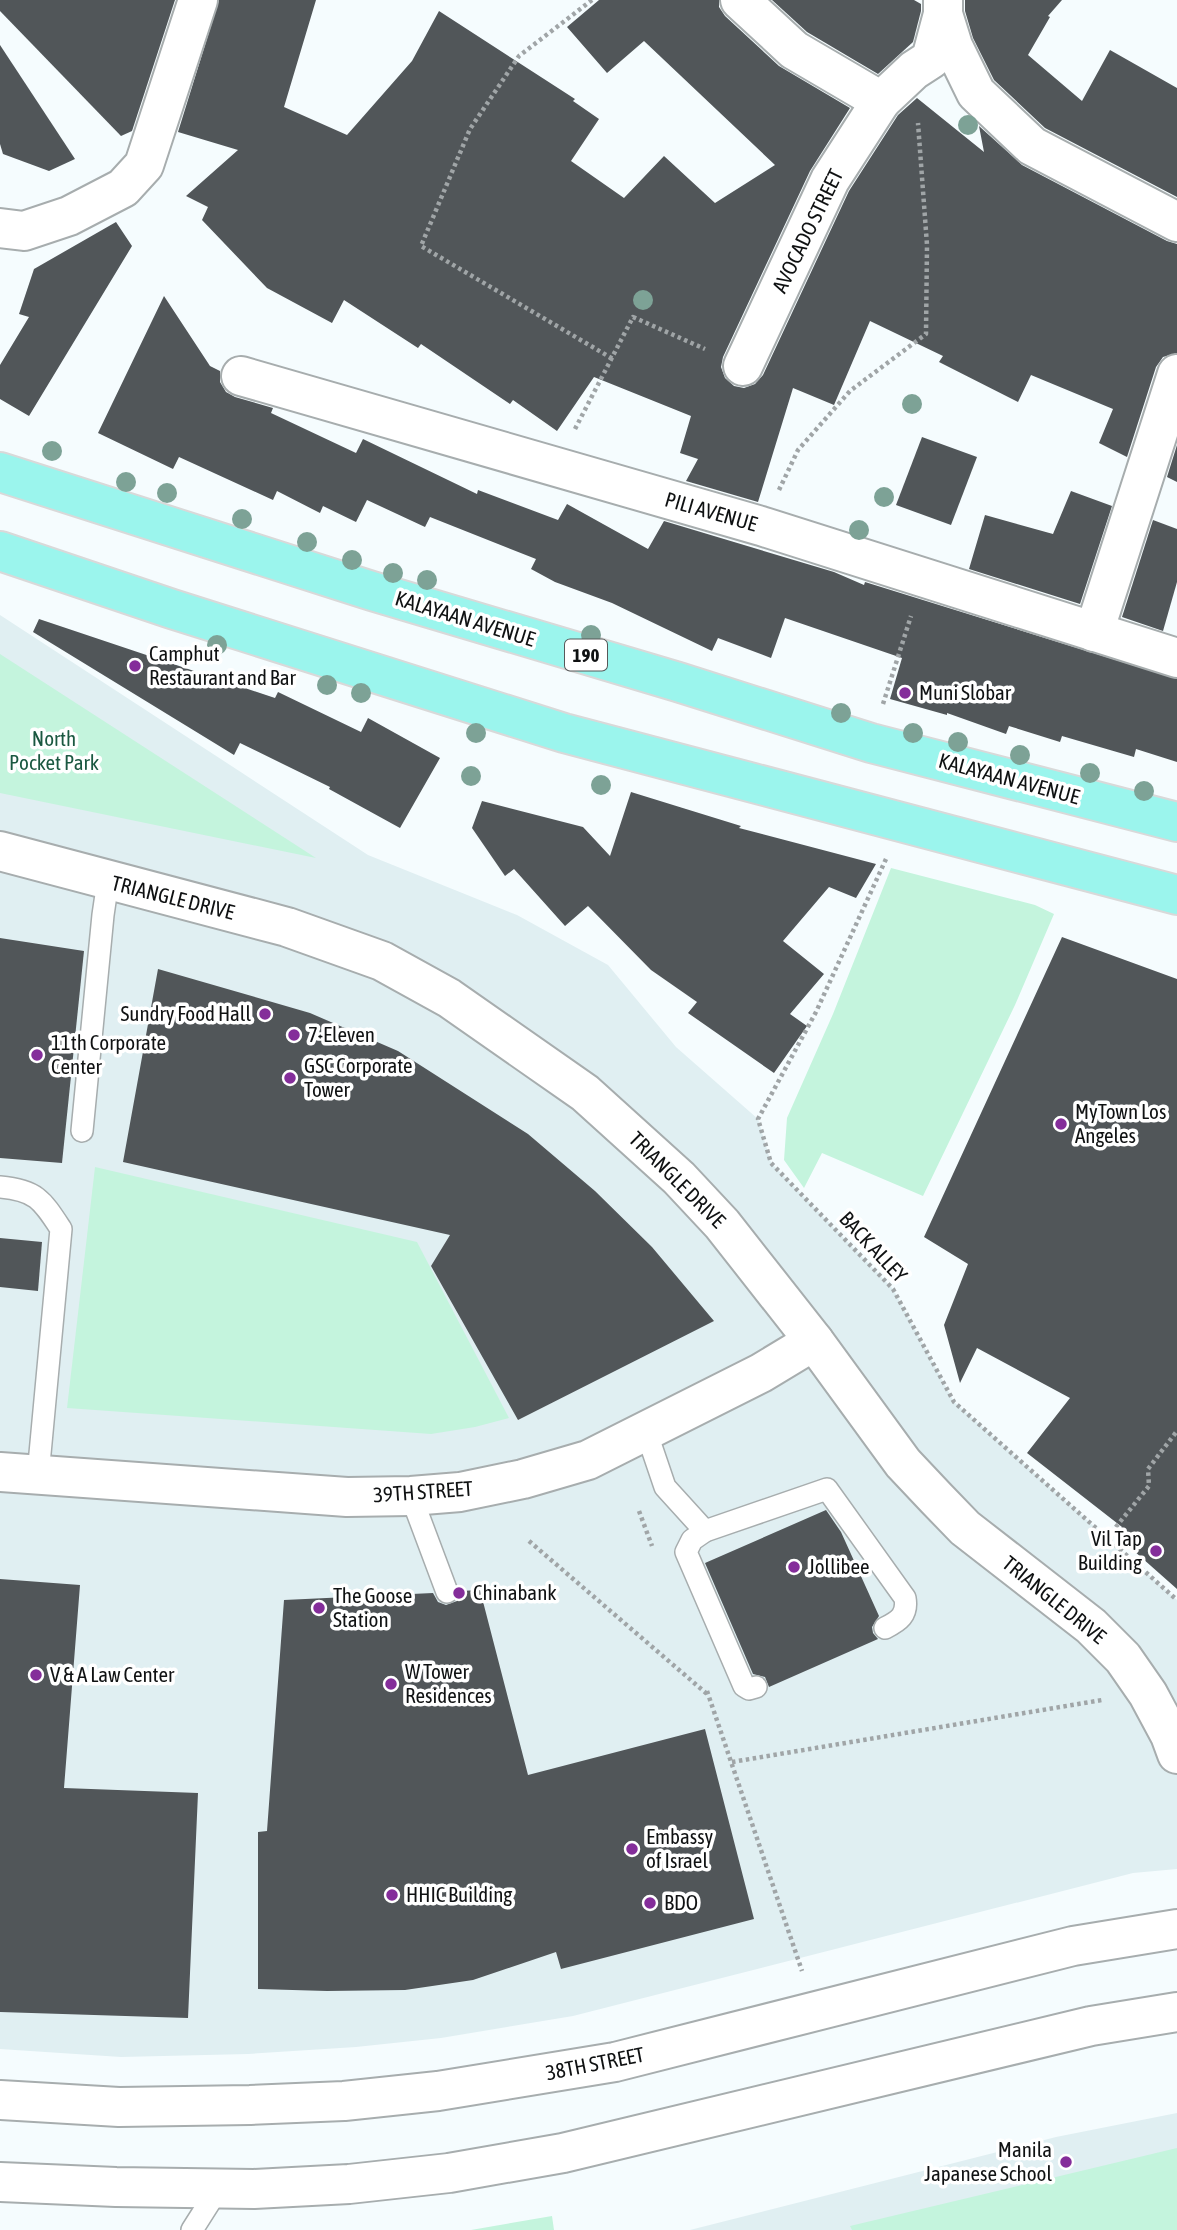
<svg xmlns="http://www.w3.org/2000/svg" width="1177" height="2230" font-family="'Asap Condensed',sans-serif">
  <rect width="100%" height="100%" fill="#f5fcfe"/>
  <g fill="#e0eff2">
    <polygon points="0,615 368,855 517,915 608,965 676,1047 758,1119 771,1163 893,1289 954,1402 1177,1600 1177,1869 1133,1873 573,2016 441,2038 356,2047 248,2054 121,2057 0,2049"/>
    <polygon points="1177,2113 1177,2230 690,2230 1056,2137"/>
  </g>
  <g fill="#c4f4dd">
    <polygon points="0,654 316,858 0,793"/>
    <polygon points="891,868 1035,905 1054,914 1015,1005 923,1196 822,1153 804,1188 784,1160 787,1118 833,1014"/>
    <polygon points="95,1167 417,1242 509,1418 475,1427 431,1434 67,1408"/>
    <polygon points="1177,2148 1177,2230 852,2230 850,2226"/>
    <polygon points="552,2216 554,2230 471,2230"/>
  </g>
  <g fill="#515659">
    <polygon points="0,0 175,0 132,131 121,136 0,11"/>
    <polygon points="219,0 316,0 284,107 347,135 412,61 439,11 575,99 573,101 599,119 571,161 624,198 664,156 715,203 775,165 644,41 607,73 567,27 599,0 719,0 719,7 725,16 779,66 850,108 810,171 723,357 721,367 725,378 734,386 744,388 755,384 763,375 849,191 898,115 917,98 984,152 979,126 1022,165 1167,241 1177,244 1177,353 1163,357 1156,367 1127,457 1099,443 1113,409 1031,375 1018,402 939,362 943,356 870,321 834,405 793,388 758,502 686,481 698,459 680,453 691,416 594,377 557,431 513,400 510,404 421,344 418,348 344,300 332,323 267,288 202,220 208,207 186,196 238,150 178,132"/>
    <polygon points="772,0 914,0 921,4 921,11 913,42 878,74 807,32"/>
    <polygon points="965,0 1062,0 1048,16 1050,17 1028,55 1082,101 1110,50 1177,88 1177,197 1045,128 994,80 973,38 965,11"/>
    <polygon points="0,45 75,159 49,171 3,154 0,144"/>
    <polygon points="116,222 132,246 29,416 0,399 0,365 29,317 19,314 34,269"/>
    <polygon points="164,296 210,366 220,371 220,382 226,392 235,397 273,408 271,413 356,453 363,439 477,494 478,490 558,520 567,504 648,549 664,521 834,572 864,585 865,582 1177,679 1177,762 1136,749 1134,757 1062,736 1060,742 1009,726 1006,734 947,713 947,715 890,699 902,658 785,618 771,658 718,638 712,651 612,603 555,582 531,569 536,559 430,517 425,527 367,500 356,522 323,506 320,513 277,491 273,500 179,457 173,469 98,433"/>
    <polygon points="922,437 977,457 951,525 896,505"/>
    <polygon points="1177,445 1177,482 1167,477"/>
    <polygon points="1071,491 1112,506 1080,604 969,569 985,515 1053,534"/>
    <polygon points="1153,520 1177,529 1177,582 1163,631 1122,617"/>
    <polygon points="39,619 275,698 278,692 361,732 368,718 440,758 400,828 329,789 330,787 240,743 234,755 33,632"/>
    <polygon points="631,792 741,826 739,828 876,864 856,898 829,887 783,941 824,974 790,1014 807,1026 774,1073 688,1013 697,1002 651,970 588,906 565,926 514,869 505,876 472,828 482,801 583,827 610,856"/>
    <polygon points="1062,937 1177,979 1177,1589 1116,1535 1122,1527 1027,1453 1070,1398 977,1348 960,1383 944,1325 968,1264 924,1237"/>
    <polygon points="0,938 84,951 62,1163 0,1158"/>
    <polygon points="158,969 310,1013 398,1051 528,1134 595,1191 652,1247 714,1321 518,1420 431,1266 450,1235 123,1162"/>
    <polygon points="0,1238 42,1242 38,1291 0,1287"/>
    <polygon points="826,1510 841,1532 879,1616 872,1627 873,1633 878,1639 769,1687 765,1677 753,1674 705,1563"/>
    <polygon points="0,1579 80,1585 64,1788 198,1793 188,2018 0,2012"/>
    <polygon points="480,1590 528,1775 705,1729 754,1919 561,1969 556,1952 473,1980 405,1990 327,1991 258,1989 258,1832 267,1831 284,1600 433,1593 438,1602 446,1605 457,1601 460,1591"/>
  </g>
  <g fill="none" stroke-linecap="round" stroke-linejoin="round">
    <g stroke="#a7adae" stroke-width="24">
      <g id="lane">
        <polyline points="82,1131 103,915 108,881"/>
        <path d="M 0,1187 C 36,1190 42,1200 61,1229 L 38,1475"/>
        <polyline points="646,1431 665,1487 705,1531"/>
        <polyline points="411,1496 447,1592"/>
        <path d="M 756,1687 L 749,1689 L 744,1686 L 686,1552 L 692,1540 L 705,1531 L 827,1489 L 905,1598 C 908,1615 899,1621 885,1628"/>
        <polyline points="192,2230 218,2189"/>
      </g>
    </g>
    <g stroke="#a7adae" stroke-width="42">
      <g id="street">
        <polyline points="740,0 794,50 881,101 914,70 931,59 943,14"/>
        <polyline points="943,0 943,14 953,46 976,93 1032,146 1177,222"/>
        <polyline points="0,228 24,231 69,216 123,188 144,165 198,0"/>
        <polyline points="743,366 830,180 881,101"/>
        <polyline points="241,376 761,526 1177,658"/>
        <polyline points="1094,632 1177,374"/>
        <polyline points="0,851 287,927 382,961 449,998 585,1093 679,1178 722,1224 814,1341 903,1463 936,1498 965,1528 1091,1626 1123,1658 1148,1694 1170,1735 1177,1754"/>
        <polyline points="0,1472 347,1497 411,1496 460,1492 523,1479 588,1460 761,1373 814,1341"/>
      </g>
    </g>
    <g stroke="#a7adae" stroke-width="42">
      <g id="secondary">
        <polyline points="0,2100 119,2107 250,2105 344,2101 438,2091 615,2062 1073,1946 1177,1929"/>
        <polyline points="0,2182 116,2187 254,2189 349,2184 449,2173 563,2153 1091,2026 1177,2012"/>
      </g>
    </g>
    <g stroke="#d9d9d9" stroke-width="42">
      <g id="primary">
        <polyline points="0,472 372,591 678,682 871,743 1177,822"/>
        <polyline points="0,551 172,609 564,733 1177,895"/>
      </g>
    </g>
    <g stroke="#a0a5a7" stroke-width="4.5" stroke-dasharray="3.5 3.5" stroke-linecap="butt">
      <polyline points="592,0 519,56 470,129 421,246 613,359"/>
      <polyline points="575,429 633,317 705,349"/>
      <polyline points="779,490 798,450 850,391 926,334 927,245 918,123"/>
      <polyline points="883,704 911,616"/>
      <polyline points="886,859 816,1012 758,1119 771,1163 893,1289 954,1402 1177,1600"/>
      <polyline points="639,1511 652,1546"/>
      <polyline points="1107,1538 1149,1486 1148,1469 1177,1431"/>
      <polyline points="529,1541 707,1694"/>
      <polyline points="707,1691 802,1971"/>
      <polyline points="732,1762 1102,1700"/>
    </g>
    <use href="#lane" stroke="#fff" stroke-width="21"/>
    <use href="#street" stroke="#fff" stroke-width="38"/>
    <use href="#secondary" stroke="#fff" stroke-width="38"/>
    <use href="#primary" stroke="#9bf5ed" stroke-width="38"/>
  </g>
  <g fill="#7da296">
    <circle cx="968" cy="125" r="10"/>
    <circle cx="643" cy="300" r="10"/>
    <circle cx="912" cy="404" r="10"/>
    <circle cx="52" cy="451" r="10"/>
    <circle cx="126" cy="482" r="10"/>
    <circle cx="167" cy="493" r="10"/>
    <circle cx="884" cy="497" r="10"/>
    <circle cx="242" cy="519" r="10"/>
    <circle cx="859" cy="530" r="10"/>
    <circle cx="307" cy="542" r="10"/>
    <circle cx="352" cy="560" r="10"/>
    <circle cx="393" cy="573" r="10"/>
    <circle cx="427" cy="580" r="10"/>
    <circle cx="591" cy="635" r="10"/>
    <circle cx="217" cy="645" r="10"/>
    <circle cx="327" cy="685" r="10"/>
    <circle cx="361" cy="693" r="10"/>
    <circle cx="841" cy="713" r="10"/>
    <circle cx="476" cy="733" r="10"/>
    <circle cx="913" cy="733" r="10"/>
    <circle cx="958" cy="742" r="10"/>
    <circle cx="1020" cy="755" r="10"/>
    <circle cx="1090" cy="773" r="10"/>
    <circle cx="471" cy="776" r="10"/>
    <circle cx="601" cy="785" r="10"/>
    <circle cx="1144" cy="791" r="10"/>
  </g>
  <g fill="#842d9a" stroke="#fff" stroke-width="2.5">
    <circle cx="135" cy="666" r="7"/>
    <circle cx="905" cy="693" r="7"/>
    <circle cx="265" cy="1014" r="7"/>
    <circle cx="294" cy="1035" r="7"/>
    <circle cx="37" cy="1055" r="7"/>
    <circle cx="290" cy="1078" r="7"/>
    <circle cx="1061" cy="1124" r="7"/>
    <circle cx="1156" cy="1551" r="7"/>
    <circle cx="794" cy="1567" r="7"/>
    <circle cx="459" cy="1593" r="7"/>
    <circle cx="319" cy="1608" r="7"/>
    <circle cx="36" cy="1675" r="7"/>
    <circle cx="391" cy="1684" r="7"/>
    <circle cx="632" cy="1849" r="7"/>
    <circle cx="392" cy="1895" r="7"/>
    <circle cx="650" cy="1903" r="7"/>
    <circle cx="1066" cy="2162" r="7"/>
  </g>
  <g text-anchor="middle" stroke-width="7" stroke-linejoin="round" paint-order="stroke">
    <rect fill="#fff" stroke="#575859" stroke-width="2" x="565" y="639.5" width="42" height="31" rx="5"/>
    <g font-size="19" font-weight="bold" fill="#0f1112">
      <text x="586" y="662">190</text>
    </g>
    <g font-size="21" fill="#0f1112" stroke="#fff">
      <text transform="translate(808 231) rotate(-64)" y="7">AVOCADO STREET</text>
      <text transform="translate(711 512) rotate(16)" y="7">PILI AVENUE</text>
      <text transform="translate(465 619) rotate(17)" y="7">KALAYAAN AVENUE</text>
      <text transform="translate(1009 779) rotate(15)" y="7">KALAYAAN AVENUE</text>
      <text transform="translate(173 898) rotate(14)" y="7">TRIANGLE DRIVE</text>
      <text transform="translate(677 1180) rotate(45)" y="7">TRIANGLE DRIVE</text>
      <text transform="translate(873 1247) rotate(47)" y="7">BACK ALLEY</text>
      <text transform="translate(423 1492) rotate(-4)" y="7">39TH STREET</text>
      <text transform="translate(1054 1600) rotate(39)" y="7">TRIANGLE DRIVE</text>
      <text transform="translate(595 2064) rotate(-11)" y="7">38TH STREET</text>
    </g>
    <g font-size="21" fill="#0f1112" stroke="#fff" text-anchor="start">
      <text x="149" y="661">Camphut<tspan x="149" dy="24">Restaurant and Bar</tspan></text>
      <text x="919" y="700">Muni Slobar</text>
      <text x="251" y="1021" text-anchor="end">Sundry Food Hall</text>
      <text x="308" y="1042">7-Eleven</text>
      <text x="51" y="1050">11th Corporate<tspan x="51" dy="24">Center</tspan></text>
      <text x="304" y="1073">GSC Corporate<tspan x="304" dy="24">Tower</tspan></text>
      <text x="1075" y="1119">MyTown Los<tspan x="1075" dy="24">Angeles</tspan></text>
      <text x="1142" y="1546" text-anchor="end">Vil Tap<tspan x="1142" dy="24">Building</tspan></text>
      <text x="808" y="1574">Jollibee</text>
      <text x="473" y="1600">Chinabank</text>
      <text x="333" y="1603">The Goose<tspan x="333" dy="24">Station</tspan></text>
      <text x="405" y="1679">W Tower<tspan x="405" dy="24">Residences</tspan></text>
      <text x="50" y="1682">V &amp; A Law Center</text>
      <text x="646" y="1844">Embassy<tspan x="646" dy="24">of Israel</tspan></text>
      <text x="406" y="1902">HHIC Building</text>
      <text x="664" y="1910">BDO</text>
      <text x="1052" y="2157" text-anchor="end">Manila<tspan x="1052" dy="24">Japanese School</tspan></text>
    </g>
    <g font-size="21" fill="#1b5841" stroke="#fff">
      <text x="54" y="746">North<tspan x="54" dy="24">Pocket Park</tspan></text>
    </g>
  </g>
</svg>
